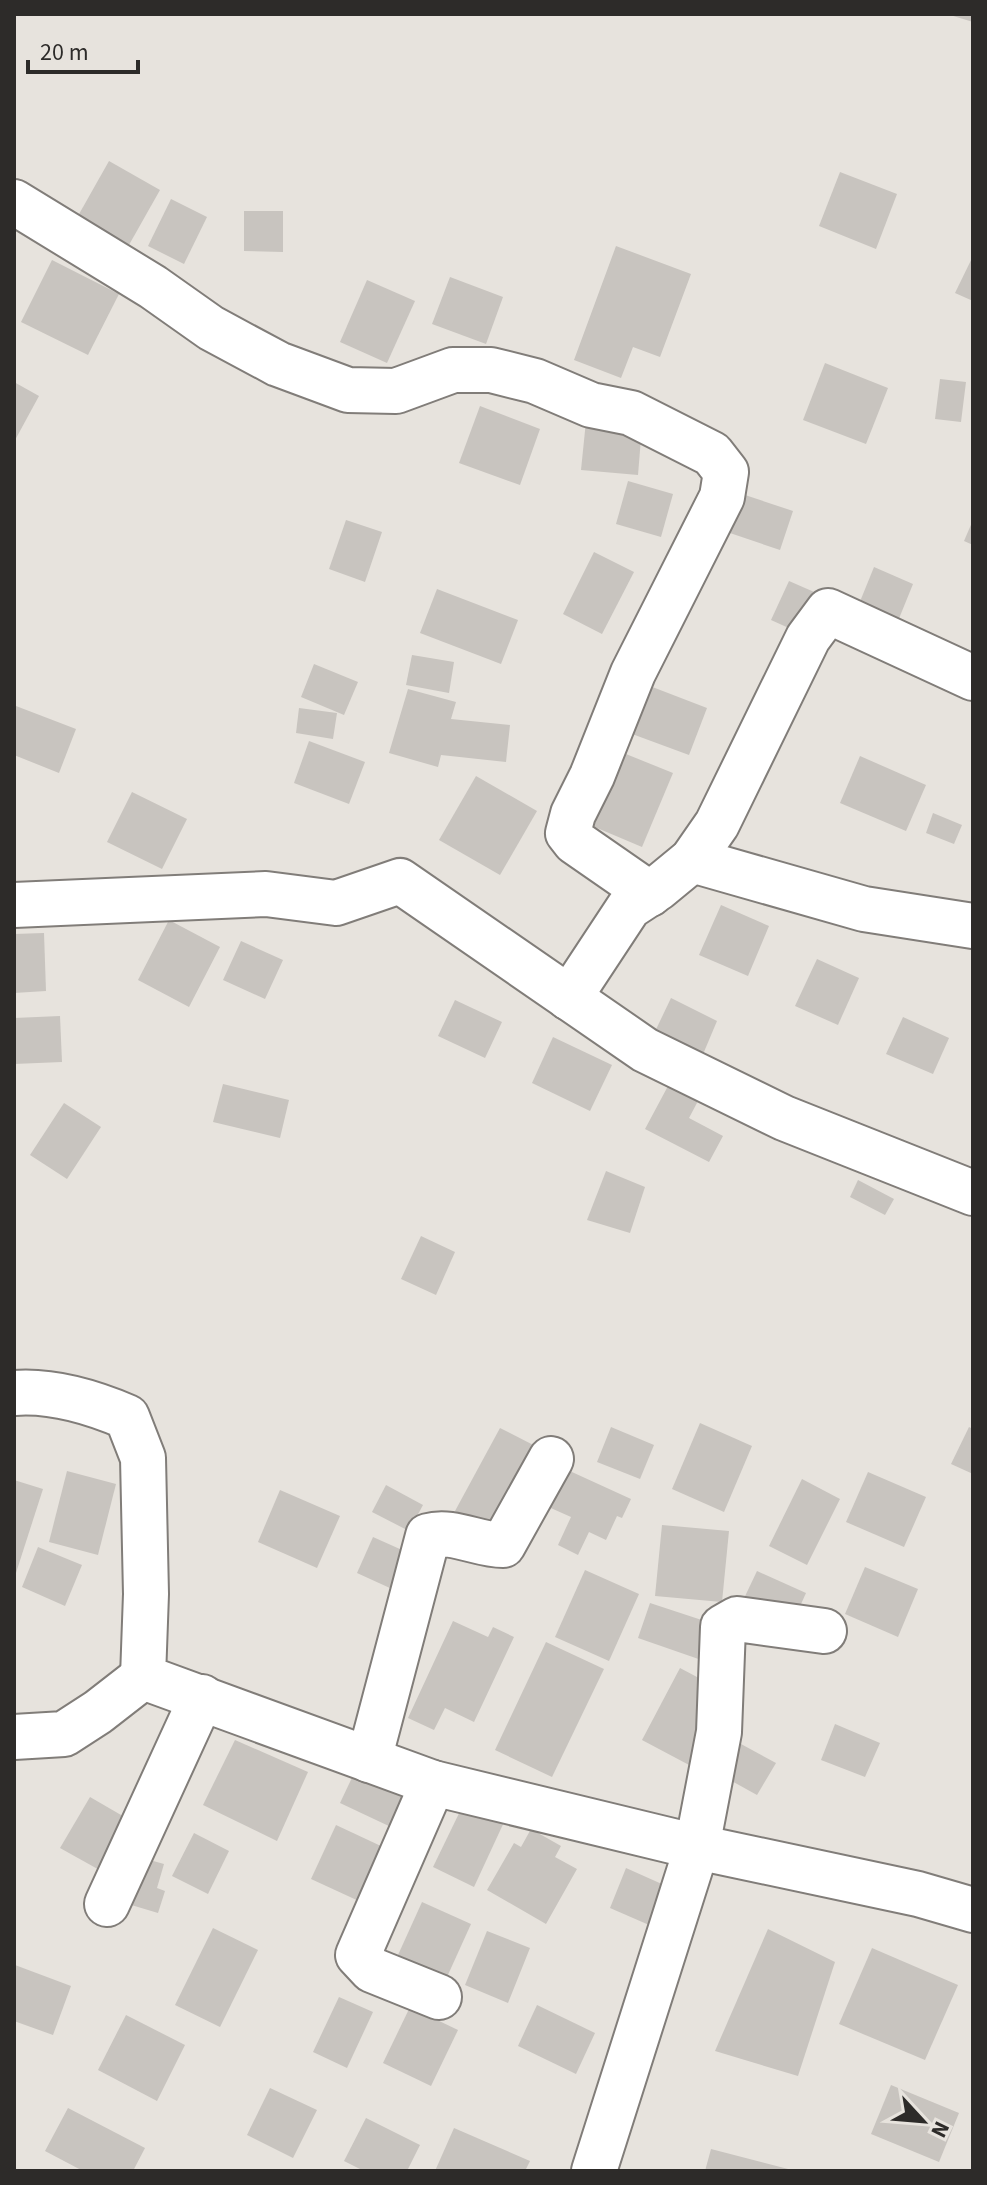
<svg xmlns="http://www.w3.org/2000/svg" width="987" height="2185" font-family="'Source Sans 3',sans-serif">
  <rect width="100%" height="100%" fill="#e7e3dd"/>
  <g fill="#c8c4bf">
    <polygon points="950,14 973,14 973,22 950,15"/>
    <polygon points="109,161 160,190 125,252 74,223"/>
    <polygon points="840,172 897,194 876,249 819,226"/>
    <polygon points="171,199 207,217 184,264 148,246"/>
    <polygon points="244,211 283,211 283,252 244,251"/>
    <polygon points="616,246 691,274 660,357 633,347 621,378 574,360"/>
    <polygon points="973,256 973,301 955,293"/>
    <polygon points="52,260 119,294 88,355 21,322"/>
    <polygon points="450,277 503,297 486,344 432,324"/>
    <polygon points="367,280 415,301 387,363 340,342"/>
    <polygon points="825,363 888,388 866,444 803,420"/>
    <polygon points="940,379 966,382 961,422 935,419"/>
    <polygon points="14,382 39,396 14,442"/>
    <polygon points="480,406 540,429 520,485 459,463"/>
    <polygon points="586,421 642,426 638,475 581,470"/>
    <polygon points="628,481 673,494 661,537 616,524"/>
    <polygon points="739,493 793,511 780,550 727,532"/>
    <polygon points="346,520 382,532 365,582 329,569"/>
    <polygon points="973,520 973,545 964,541"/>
    <polygon points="594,552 634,572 602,634 563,614"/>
    <polygon points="874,567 913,584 898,621 859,604"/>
    <polygon points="789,581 821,595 802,634 771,620"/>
    <polygon points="437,589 518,620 501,664 420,633"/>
    <polygon points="412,655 454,662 449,693 406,685"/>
    <polygon points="314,664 358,682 344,715 301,697"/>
    <polygon points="642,683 707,708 689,755 624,731"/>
    <polygon points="408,689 456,702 451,719 510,725 506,762 441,755 438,767 389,753"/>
    <polygon points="16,706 76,729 59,773 14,755 14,711"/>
    <polygon points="299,708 337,713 333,739 296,733"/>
    <polygon points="309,741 365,762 349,804 294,783"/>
    <polygon points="621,752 673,773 642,847 590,825"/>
    <polygon points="860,756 926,785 906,831 840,803"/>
    <polygon points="476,776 537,811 500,875 439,840"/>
    <polygon points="132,792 187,819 162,869 107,842"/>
    <polygon points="933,813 962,825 954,844 926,833"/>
    <polygon points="721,905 769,926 748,976 699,955"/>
    <polygon points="169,920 220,947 189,1007 138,980"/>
    <polygon points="44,933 46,991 14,993 14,934"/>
    <polygon points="241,941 283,960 265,999 223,980"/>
    <polygon points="817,959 859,978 838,1025 795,1006"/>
    <polygon points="671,998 717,1021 701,1059 650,1042"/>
    <polygon points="455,1000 502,1022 485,1058 438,1036"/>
    <polygon points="60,1016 62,1062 14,1064 14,1018"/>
    <polygon points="903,1017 949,1038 933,1074 886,1054"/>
    <polygon points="553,1037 612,1065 590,1111 532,1083"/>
    <polygon points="223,1084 289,1100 280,1138 213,1122"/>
    <polygon points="668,1086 698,1101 689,1118 723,1136 709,1162 645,1129"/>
    <polygon points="64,1103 101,1127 67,1179 30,1155"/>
    <polygon points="606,1171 645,1187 630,1233 587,1220"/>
    <polygon points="858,1180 894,1199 885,1215 850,1197"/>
    <polygon points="421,1236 455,1252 436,1295 401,1279"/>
    <polygon points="700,1423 752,1446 724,1512 672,1489"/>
    <polygon points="611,1427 654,1445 640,1479 597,1462"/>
    <polygon points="969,1427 973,1429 973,1474 951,1464"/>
    <polygon points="500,1428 545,1451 501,1535 455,1511"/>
    <polygon points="561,1467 631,1499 622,1518 617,1516 606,1540 589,1532 578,1555 558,1545 571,1517 544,1505"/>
    <polygon points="67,1471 116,1484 98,1555 49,1542"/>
    <polygon points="868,1472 926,1497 904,1547 846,1522"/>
    <polygon points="802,1479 840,1499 807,1565 769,1546"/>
    <polygon points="14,1480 43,1489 15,1576 14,1576"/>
    <polygon points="386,1485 423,1505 409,1531 372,1512"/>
    <polygon points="280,1490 340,1516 317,1568 258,1542"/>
    <polygon points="662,1525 729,1531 722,1602 655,1596"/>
    <polygon points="373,1537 420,1558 403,1594 357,1573"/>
    <polygon points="38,1547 82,1565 65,1606 22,1587"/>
    <polygon points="865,1567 918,1589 898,1637 845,1614"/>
    <polygon points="585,1570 639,1594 609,1661 555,1637"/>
    <polygon points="757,1571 806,1593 788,1633 738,1611"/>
    <polygon points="650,1603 723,1627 710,1663 638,1638"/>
    <polygon points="453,1621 488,1637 493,1627 514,1637 474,1722 445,1708 434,1730 408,1718"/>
    <polygon points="546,1642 604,1669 552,1777 495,1750"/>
    <polygon points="680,1668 729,1694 691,1766 642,1740"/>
    <polygon points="835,1724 880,1743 865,1777 821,1760"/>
    <polygon points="719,1732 776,1763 757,1795 701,1764"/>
    <polygon points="235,1740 308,1772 277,1841 203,1805"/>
    <polygon points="358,1765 428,1798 410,1836 340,1803"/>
    <polygon points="90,1797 140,1826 112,1877 60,1848"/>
    <polygon points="465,1801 505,1820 474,1887 433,1867"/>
    <polygon points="336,1825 398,1854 374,1908 311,1879"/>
    <polygon points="531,1829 561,1846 555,1857 577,1869 546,1924 487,1890 514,1843 521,1847"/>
    <polygon points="194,1833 229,1851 208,1894 172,1876"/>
    <polygon points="132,1855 164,1864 157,1888 165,1891 158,1913 118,1901"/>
    <polygon points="626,1868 673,1889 656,1928 610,1908"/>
    <polygon points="422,1902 471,1924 447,1977 398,1955"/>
    <polygon points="213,1928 258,1950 220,2027 175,2005"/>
    <polygon points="768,1929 835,1962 798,2076 715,2051"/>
    <polygon points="487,1931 530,1948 508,2003 465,1985"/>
    <polygon points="872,1948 958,1985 925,2060 839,2024"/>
    <polygon points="15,1965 71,1986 53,2035 14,2021"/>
    <polygon points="339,1997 373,2012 347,2068 313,2052"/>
    <polygon points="537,2005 595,2033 576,2074 518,2046"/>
    <polygon points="410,2007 458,2030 431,2086 383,2063"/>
    <polygon points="126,2015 185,2045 157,2101 98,2070"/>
    <polygon points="891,2085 959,2113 939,2162 871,2134"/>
    <polygon points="270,2088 317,2110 293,2158 247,2135"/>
    <polygon points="68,2108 145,2148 133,2171 83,2171 45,2151"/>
    <polygon points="366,2118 420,2145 407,2171 364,2171 344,2161"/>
    <polygon points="454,2128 530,2161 525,2171 435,2171"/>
    <polygon points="711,2149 792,2170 792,2171 705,2171"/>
  </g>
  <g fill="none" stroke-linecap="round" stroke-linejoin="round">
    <g stroke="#817d79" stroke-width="48">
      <g id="minor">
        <polyline points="14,202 153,287 211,328 278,364 348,390 396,391 453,370 491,370 535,381 591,405 631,413 712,454 726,472 722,497 633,673 592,776 573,814 568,833 575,842 650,894"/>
        <polyline points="692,860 864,909 973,926"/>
        <polyline points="14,905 266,894 336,903 400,881 645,1050 784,1118 973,1193"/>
        <polyline points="569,998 629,907 658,888 692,860 717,824 808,638 828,611 973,678"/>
        <path d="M 14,1393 C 52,1390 92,1402 127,1417 L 143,1458 L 146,1594 L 143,1677 L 433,1783 L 697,1847 L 918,1894 L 973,1910"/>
        <polyline points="14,1737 64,1734 98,1712 143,1677"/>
        <path d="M 369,1760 L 428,1536 C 453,1529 478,1545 503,1545 L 551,1459"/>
        <polyline points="433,1783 358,1955 372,1970 439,1997"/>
        <polyline points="107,1904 202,1697"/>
        <polyline points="594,2171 697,1847 719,1732 723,1627 737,1619 824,1631"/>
      </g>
    </g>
    <use href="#minor" stroke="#fff" stroke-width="44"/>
  </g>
  <rect width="987" height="2185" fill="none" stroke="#2d2b29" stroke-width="32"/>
  <g transform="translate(923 2121) rotate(116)" stroke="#e7e3dd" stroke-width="6" paint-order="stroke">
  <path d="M0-6L14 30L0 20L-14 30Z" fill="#2d2b29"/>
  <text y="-12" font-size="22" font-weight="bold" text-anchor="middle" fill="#2d2b29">N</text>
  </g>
  <path d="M28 60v12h110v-12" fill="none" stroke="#2d2b29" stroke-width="4"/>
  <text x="40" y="60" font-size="24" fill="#2d2b29" stroke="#e7e3dd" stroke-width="6" paint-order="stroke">20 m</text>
</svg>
